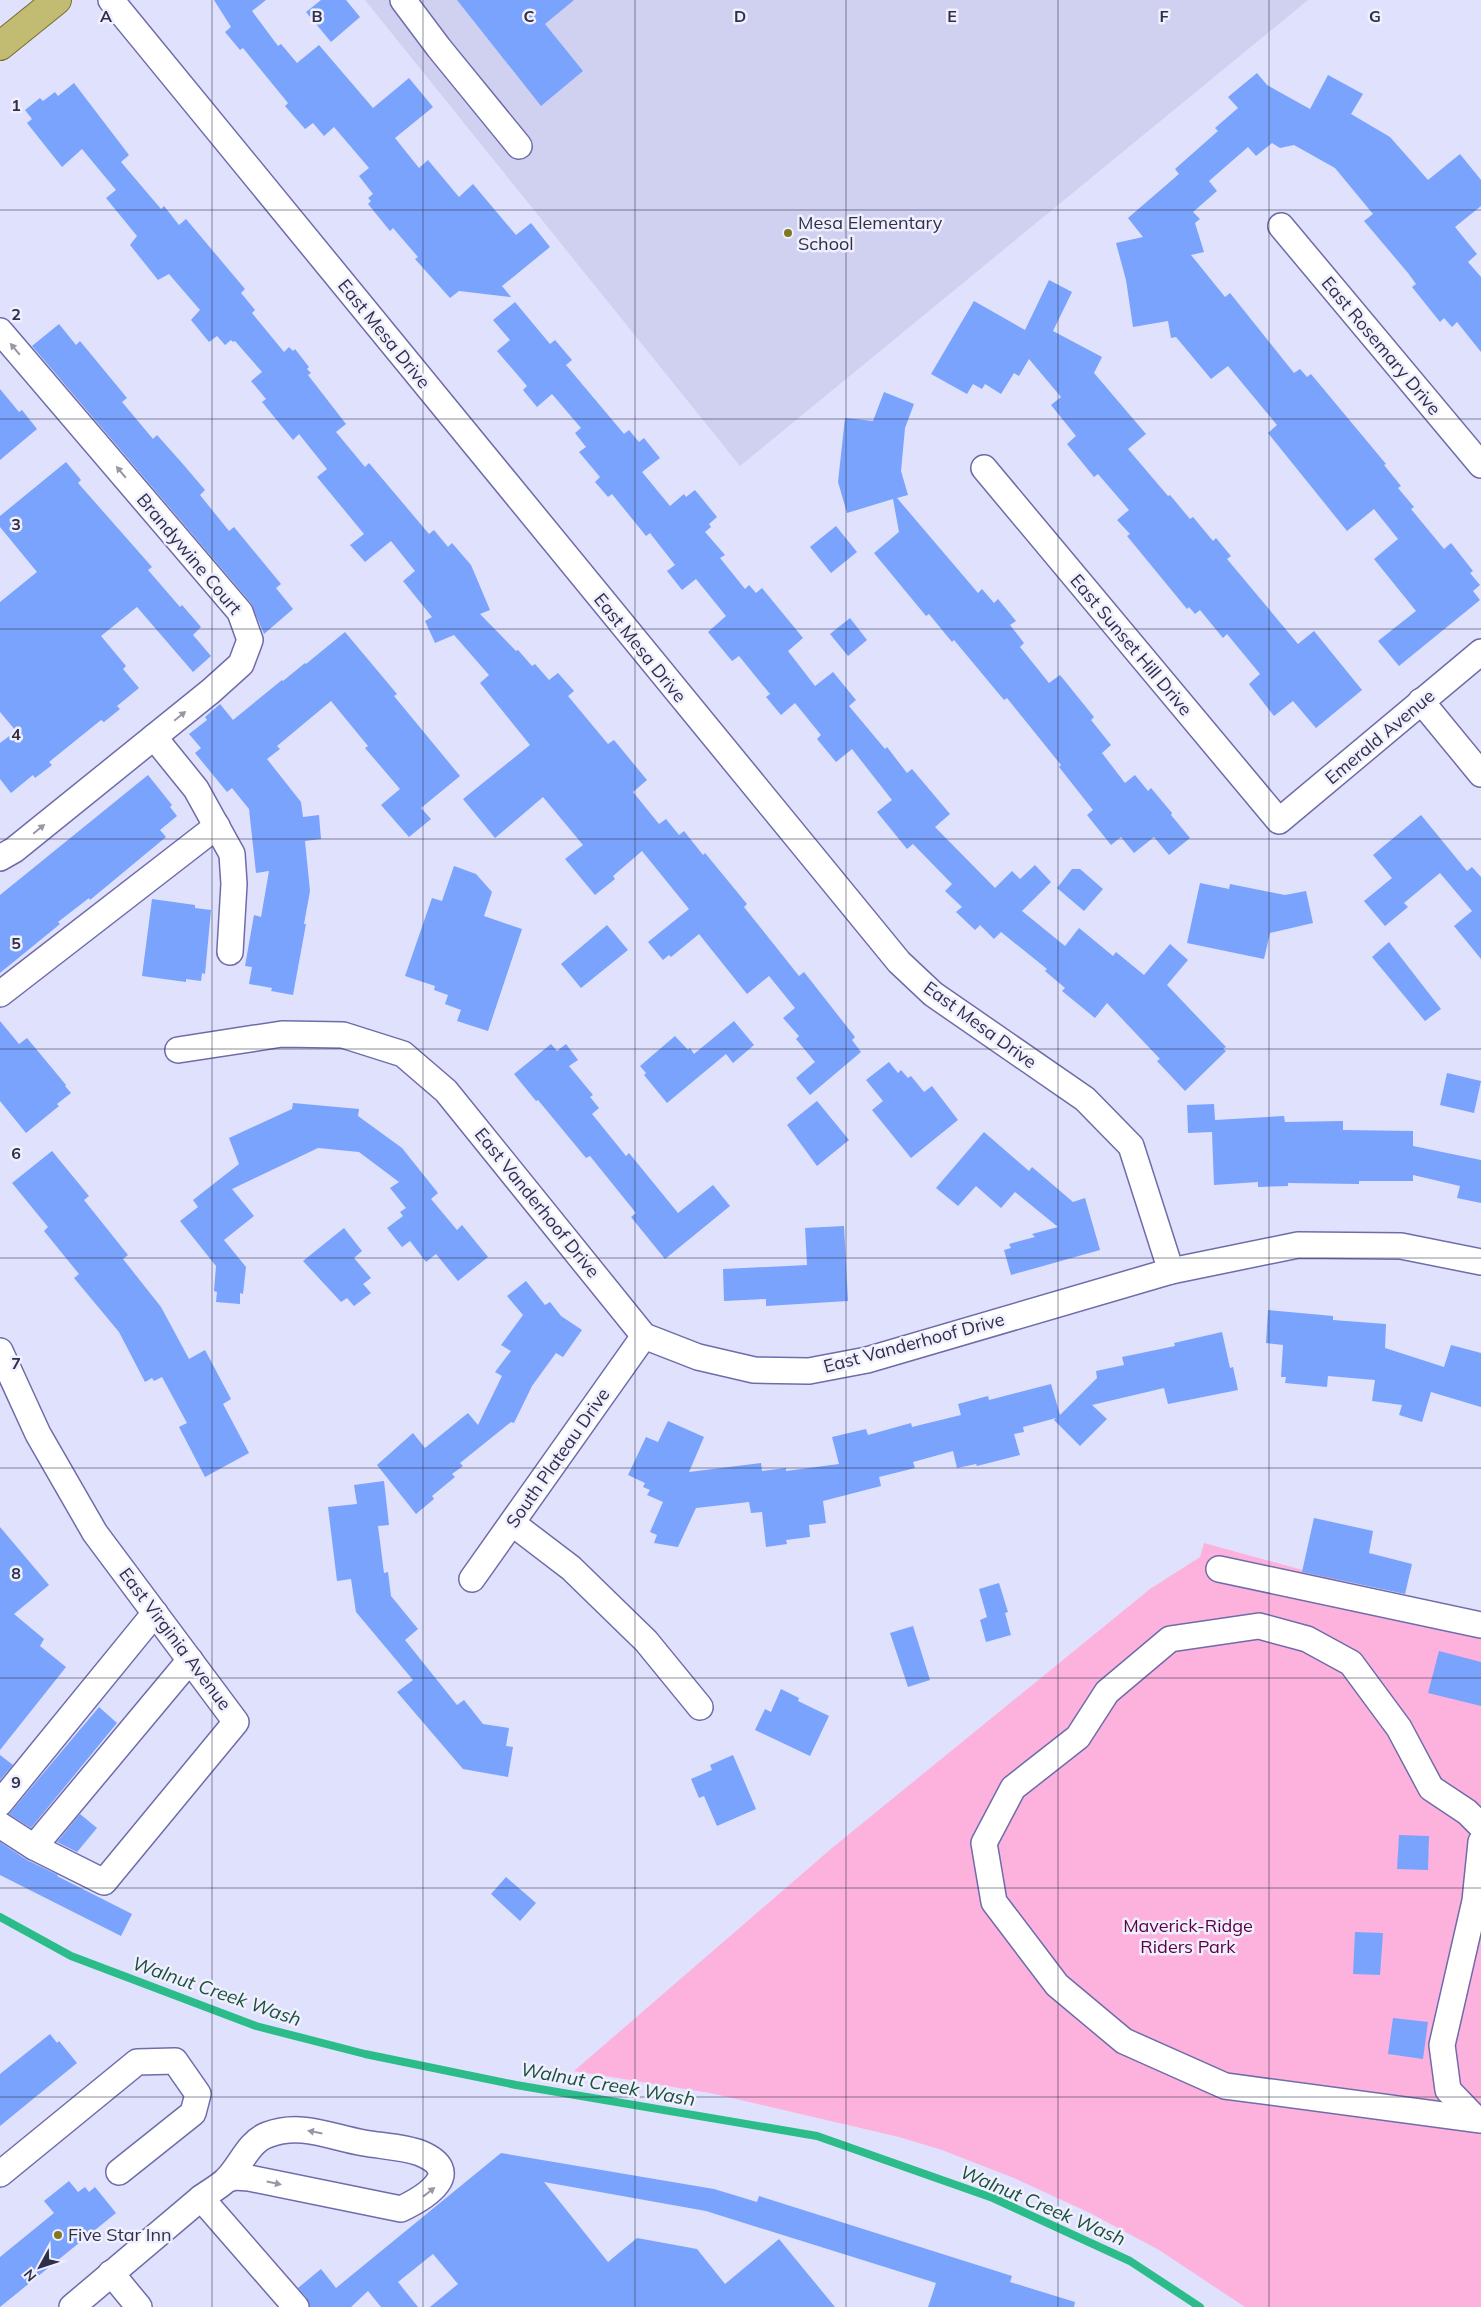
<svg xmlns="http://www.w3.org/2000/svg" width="1481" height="2307" font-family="Mulish,sans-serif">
  <rect width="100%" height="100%" fill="#e0e1fd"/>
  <polygon fill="#d0d1f0" points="365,0 1308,0 740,466"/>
  <polygon fill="#fdb2dd" points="1204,1543 1481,1619 1481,2307 1245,2307 1159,2250 1090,2213 1014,2178 942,2150 899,2137 710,2093 574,2071 832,1848 1150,1589 1200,1557"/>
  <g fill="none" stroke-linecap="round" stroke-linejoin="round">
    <polyline stroke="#2bbc8a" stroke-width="8" points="0,1917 71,1956 256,2026 365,2054 516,2085 817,2136 993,2198 1130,2261 1200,2307"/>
  </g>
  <g fill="#79a3fd">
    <polygon points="214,0 266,0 252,11 278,46 281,44 297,63 319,45 373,108 409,78 433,107 395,138 419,168 428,160 459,197 473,184 516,235 531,223 550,247 502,286 511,297 459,291 450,298 415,259 418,257 393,228 390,231 368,204 371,201 368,198 373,194 359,176 369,168 334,127 324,136 313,123 305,129 285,106 288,103 243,48 240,50 225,32 231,27"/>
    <polygon points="321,0 346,0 360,17 331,42 306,12"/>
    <polygon points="457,0 574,0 545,24 583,71 541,106"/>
    <polygon points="1257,73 1267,85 1310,109 1328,75 1363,94 1351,114 1390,137 1428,180 1460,154 1481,180 1481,206 1455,227 1477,254 1468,262 1481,277 1481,352 1457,322 1452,327 1444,318 1440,322 1412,287 1416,284 1408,273 1364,221 1373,214 1335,168 1294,145 1280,148 1272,143 1256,156 1248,147 1209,181 1217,191 1193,212 1200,219 1195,223 1204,252 1191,255 1225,297 1230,293 1294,373 1300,369 1307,377 1311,374 1386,464 1384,465 1401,486 1398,488 1414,507 1411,509 1444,549 1451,543 1473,571 1470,573 1480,585 1473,591 1480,600 1399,666 1378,641 1416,611 1374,559 1398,539 1374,509 1347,531 1268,433 1277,425 1228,366 1211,379 1176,337 1171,338 1168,321 1133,327 1126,280 1116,243 1143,237 1128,218 1179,174 1175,169 1218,131 1215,128 1238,108 1228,97"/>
    <polygon points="74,83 129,155 121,162 161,209 164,206 179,225 186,219 245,289 241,293 255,310 252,313 284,352 289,347 293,351 295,349 309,367 307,369 311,373 308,375 346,424 336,432 365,467 369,463 429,534 434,530 448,547 452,543 471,565 490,610 480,614 516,651 518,650 532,666 535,664 549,680 558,673 574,691 568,696 608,744 614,740 647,780 633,792 659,824 666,819 679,835 684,831 703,855 705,853 747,904 744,907 799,976 804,972 855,1037 852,1040 861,1052 810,1095 796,1078 815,1062 796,1039 799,1036 783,1018 795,1008 769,976 747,994 699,934 671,957 669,955 663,960 648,942 689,909 642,851 613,876 615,879 595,895 565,859 583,845 543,797 495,838 463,799 530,745 480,683 489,675 454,635 435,643 425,621 432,617 403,581 415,571 391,541 365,562 350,545 364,534 317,477 327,469 299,434 293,440 262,402 266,399 251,381 262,372 235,341 233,342 231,340 225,345 217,336 209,342 191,320 200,310 169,274 158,280 130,245 137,236 106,198 116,190 82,149 62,167 27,123 32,119 25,110 40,98 43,101 55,92 58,96"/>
    <polygon points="1049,280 1072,292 1053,331 1102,357 1094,373 1146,434 1128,449 1168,496 1170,495 1190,519 1193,517 1213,541 1216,538 1231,556 1227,559 1298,644 1314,631 1362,690 1316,728 1293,701 1274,716 1249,684 1260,674 1227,634 1223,638 1200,610 1195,614 1189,607 1187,609 1127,536 1130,534 1117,520 1129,510 1098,474 1094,477 1067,444 1076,436 1051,405 1061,397 1029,359 1019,376 1014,373 1001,394 985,384 982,389 973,384 967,394 931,374 974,301 1025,330"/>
    <polygon points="515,302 550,344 555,340 572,360 566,365 624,434 629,430 639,442 644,438 660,458 642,472 670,506 684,494 686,497 695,490 717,517 709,524 711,527 705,532 725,555 720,558 745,589 749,585 756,593 762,588 803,638 788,651 815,686 833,672 856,700 849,706 885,749 887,747 907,773 912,769 950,814 935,827 995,888 1012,871 1020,879 1035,865 1051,882 1022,911 1065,946 1079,928 1113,956 1116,952 1144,975 1170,944 1188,960 1167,985 1226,1047 1223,1049 1226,1051 1185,1091 1157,1061 1160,1059 1107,1003 1095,1018 1062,991 1065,988 1045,971 1047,969 1001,932 994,939 980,925 975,930 956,912 962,907 945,891 952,884 913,844 907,849 877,812 892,800 852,749 836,762 817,739 821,735 795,703 781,715 766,697 770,694 739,656 732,661 708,632 726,616 696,579 682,590 667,571 675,565 650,533 646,536 612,494 608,497 595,482 600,477 579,452 586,447 575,433 581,428 552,394 537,407 523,390 527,386 497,351 510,340 493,320"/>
    <polygon points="59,324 76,345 80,341 127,398 122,402 153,439 157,435 182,463 205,490 200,495 229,531 234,527 281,584 276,588 293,609 264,634 251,603 32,346"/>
    <polygon points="0,389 19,412 22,410 37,429 0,460"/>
    <polygon points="884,392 914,404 905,428 901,471 908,495 897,498 978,593 982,589 994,603 998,599 1016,621 1010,625 1024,643 1020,647 1049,683 1060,675 1094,717 1091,720 1111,745 1102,753 1125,783 1135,775 1148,791 1151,788 1172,813 1171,815 1190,838 1169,855 1154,837 1134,853 1121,837 1111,845 1087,815 1093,810 1059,767 1061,765 1007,698 1004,700 954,640 952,642 929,614 926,616 874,553 899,532 893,499 847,513 838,482 845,418 873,421"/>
    <polygon points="66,462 81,480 78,483 152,567 148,570 180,607 182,605 201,627 193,635 211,656 193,672 137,607 101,636 126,666 123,669 139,688 117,706 120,709 104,722 101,720 49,762 52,765 35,778 33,775 11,793 0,779 0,743 16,731 0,712 0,602 37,572 0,527 0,516"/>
    <polygon points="836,526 857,552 831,573 810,547"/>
    <polygon points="850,618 867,640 848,656 830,634"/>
    <polygon points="345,632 397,694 394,696 460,776 421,808 431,819 409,837 381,805 400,789 365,748 368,746 331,701 277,746 280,749 267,759 301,802 303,817 319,815 321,839 305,841 310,891 304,924 306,924 293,995 271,991 272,988 249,984 252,967 245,966 254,915 261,917 269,871 256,873 249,809 232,788 227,792 195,753 201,748 189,734 207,720 205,717 220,704 233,720 282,680 283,681 305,663 306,664"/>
    <polygon points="148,775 172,805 170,807 177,816 160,830 166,837 90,900 89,898 58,922 60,924 0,973 0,895"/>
    <polygon points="1421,815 1467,871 1472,867 1481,877 1481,959 1454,926 1472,911 1440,873 1404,903 1408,907 1385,926 1364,901 1392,878 1373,855"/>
    <polygon points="454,866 476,874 492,892 484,916 522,929 488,1031 457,1021 461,1010 445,1004 448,995 434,990 435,986 405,976 432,898 442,901"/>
    <polygon points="1072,869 1080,869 1103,889 1084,911 1057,888"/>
    <polygon points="1200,883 1229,889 1230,884 1285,895 1306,891 1313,923 1270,933 1264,959 1187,943"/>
    <polygon points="152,899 195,905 195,908 211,910 205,974 202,973 201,981 186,979 186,982 142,976"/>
    <polygon points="607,925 628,950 581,988 561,964"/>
    <polygon points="1389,942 1441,1009 1425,1021 1372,957"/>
    <polygon points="0,1021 19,1044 27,1038 66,1085 65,1086 71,1093 57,1104 59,1106 26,1133 0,1101"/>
    <polygon points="734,1021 754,1045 733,1063 726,1054 667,1103 644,1075 646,1073 640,1066 675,1036 688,1050 690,1048 694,1054"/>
    <polygon points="551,1044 557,1051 566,1044 578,1060 569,1066 593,1095 590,1097 599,1108 592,1114 626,1156 629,1153 678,1213 713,1185 730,1206 665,1259 631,1217 636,1213 590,1156 586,1158 538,1100 536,1101 514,1074"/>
    <polygon points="889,1062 898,1073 901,1070 908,1078 911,1076 924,1092 932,1086 958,1120 911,1158 872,1110 883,1101 866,1080"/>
    <polygon points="1447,1073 1481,1081 1474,1113 1440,1105"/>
    <polygon points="817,1101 849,1140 817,1166 787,1125"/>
    <polygon points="293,1103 359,1109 358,1116 402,1148 438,1193 431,1199 457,1230 462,1225 488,1257 458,1281 436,1254 426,1262 410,1241 402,1247 387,1228 403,1216 400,1212 406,1208 390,1188 399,1182 359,1152 318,1148 232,1189 254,1216 224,1240 246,1267 243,1294 240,1293 240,1304 216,1302 217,1292 214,1291 216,1266 180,1221 198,1207 193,1200 239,1164 229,1138 292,1109"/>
    <polygon points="1214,1104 1215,1120 1284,1116 1285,1122 1343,1121 1343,1130 1413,1131 1413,1146 1481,1160 1481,1203 1457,1198 1460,1186 1413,1175 1413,1181 1359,1181 1359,1184 1288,1183 1288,1186 1258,1187 1258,1182 1214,1185 1212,1132 1188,1133 1187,1105"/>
    <polygon points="984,1132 1029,1171 1032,1167 1073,1202 1085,1198 1100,1250 1011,1275 1004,1250 1011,1248 1009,1244 1035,1237 1032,1234 1058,1227 1015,1192 1001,1208 976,1186 958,1206 936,1188"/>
    <polygon points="52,1151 89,1196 84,1200 128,1255 123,1259 161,1307 189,1359 205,1350 231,1399 223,1404 249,1453 205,1477 179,1427 187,1423 162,1377 154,1381 152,1378 145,1382 119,1332 74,1278 79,1274 44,1231 48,1227 12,1183"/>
    <polygon points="844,1226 848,1301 766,1306 766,1299 724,1301 723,1269 807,1265 805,1228"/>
    <polygon points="344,1228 362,1251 354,1258 371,1278 363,1284 371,1293 354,1306 347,1298 341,1302 303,1261"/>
    <polygon points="526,1281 545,1305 550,1302 561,1316 582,1330 563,1357 556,1353 532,1386 514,1423 511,1422 460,1463 463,1466 452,1474 455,1477 432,1496 434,1499 416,1514 377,1465 413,1433 425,1448 468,1413 478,1425 502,1376 495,1372 511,1351 501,1345 523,1315 507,1296"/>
    <polygon points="1268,1310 1333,1316 1333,1320 1386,1324 1385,1348 1444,1367 1451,1345 1481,1353 1481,1407 1431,1392 1422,1422 1399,1415 1402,1405 1372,1401 1375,1380 1328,1376 1327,1387 1285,1383 1286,1377 1281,1377 1283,1345 1266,1343"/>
    <polygon points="1222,1332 1230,1368 1233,1367 1238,1390 1168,1404 1164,1388 1092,1405 1107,1419 1080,1446 1054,1420 1056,1418 1023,1427 1024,1432 1014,1434 1020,1455 977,1466 976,1464 957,1468 953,1451 913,1462 915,1468 879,1477 881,1486 823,1501 826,1523 809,1525 810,1537 786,1540 787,1544 766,1547 762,1512 751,1513 749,1502 696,1508 678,1547 654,1543 657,1535 650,1532 663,1502 647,1495 650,1490 643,1487 645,1483 628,1475 646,1437 658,1442 668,1421 704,1437 689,1472 761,1463 762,1471 786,1468 786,1471 839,1464 832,1437 866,1429 868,1435 911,1423 912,1427 961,1415 958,1404 988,1396 989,1400 1051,1384 1060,1415 1097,1378 1096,1371 1124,1365 1122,1357 1175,1346 1174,1343"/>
    <polygon points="384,1481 389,1525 378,1526 384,1573 388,1572 391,1596 418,1629 405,1640 457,1705 464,1700 483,1724 509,1728 506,1746 513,1747 508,1777 463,1769 397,1692 413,1680 356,1612 351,1579 337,1581 328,1507 357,1504 354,1485"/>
    <polygon points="1314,1518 1373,1531 1369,1553 1412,1564 1405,1594 1302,1572"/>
    <polygon points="0,1527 49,1585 14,1614 44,1639 40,1646 66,1667 0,1750"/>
    <polygon points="999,1583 1008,1612 1005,1613 1011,1635 986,1642 980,1620 987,1617 979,1589"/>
    <polygon points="913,1626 930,1680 908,1687 890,1633"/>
    <polygon points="1439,1651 1481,1662 1481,1706 1428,1693"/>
    <polygon points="781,1689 799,1698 798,1701 829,1716 810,1756 755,1730 765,1709 771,1712"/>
    <polygon points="99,1707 117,1723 31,1828 9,1814"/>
    <polygon points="0,1755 13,1765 0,1780"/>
    <polygon points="733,1755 756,1809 717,1826 704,1796 699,1798 691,1779 712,1770 710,1765"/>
    <polygon points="80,1814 97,1828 77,1852 57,1842"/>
    <polygon points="1399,1835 1429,1836 1428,1870 1397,1869"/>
    <polygon points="0,1842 27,1860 58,1875 57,1876 132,1914 121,1936 0,1875"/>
    <polygon points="506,1877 536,1903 520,1921 491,1894"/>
    <polygon points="1355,1932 1383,1933 1380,1975 1353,1974"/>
    <polygon points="1393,2018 1428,2022 1423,2059 1388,2054"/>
    <polygon points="50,2034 57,2043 59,2041 77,2063 0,2126 0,2074"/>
    <polygon points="501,2153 714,2189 757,2202 759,2196 1012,2276 1010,2282 1075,2302 1074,2307 928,2307 936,2283 706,2211 544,2182 608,2262 637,2238 697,2249 725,2284 779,2239 835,2307 430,2307 458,2284 433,2254 398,2282 418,2307 381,2307 368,2291 351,2307 310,2307 307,2298 298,2288 321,2269 336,2288"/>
    <polygon points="69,2181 78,2192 85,2187 89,2192 95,2187 116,2213 0,2307 0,2257 54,2213 44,2201"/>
  </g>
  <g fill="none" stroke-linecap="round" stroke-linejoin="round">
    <g stroke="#6e6caa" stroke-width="28">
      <g id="minor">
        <polyline points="111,0 899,962 933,994 1085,1099 1131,1146 1171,1271"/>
        <polyline points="403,0 439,48 519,146"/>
        <polyline points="1281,226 1481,465"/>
        <polyline points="0,331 240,612 250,640 241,664 211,691 14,850 0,858"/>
        <polyline points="984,468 1279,821 1481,652"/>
        <polyline points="1421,701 1481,774"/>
        <polyline points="154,737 196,789 232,854 234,884 230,952"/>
        <polyline points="0,994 217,826"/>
        <polyline points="178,1050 282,1034 343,1035 403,1054 446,1091 644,1336 698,1357 754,1370 809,1371 867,1360 1171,1271 1298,1245 1401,1246 1481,1262"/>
        <polyline points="0,1351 38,1434 95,1533 236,1722 104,1882 34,1847 0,1825"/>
        <polyline points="512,1523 571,1568 646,1641 700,1707"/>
        <polyline points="1219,1569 1481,1625"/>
        <polyline points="472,1579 644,1336"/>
        <polyline points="0,1803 155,1613"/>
        <polyline points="1481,1826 1467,1812 1431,1788 1399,1728 1351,1663 1307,1639 1259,1626 1170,1639 1107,1692 1078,1737 1013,1788 984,1843 994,1902 1057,1985 1124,2041 1225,2086 1481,2120"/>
        <polyline points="34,1847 190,1660"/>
        <polyline points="1476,2119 1448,2090 1442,2045 1475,1901 1481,1842"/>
        <polyline points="0,2174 137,2062 175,2061 198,2094 193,2113 119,2172"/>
        <path d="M 201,2198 C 209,2192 219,2187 226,2180 C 240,2167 248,2142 267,2135 C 302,2122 329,2137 364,2143 C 381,2146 403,2147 420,2153 C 466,2172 426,2197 401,2209 L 249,2178 L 235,2177 L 226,2180"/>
        <polyline points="111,2273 139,2307"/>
        <polyline points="72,2307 201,2198 296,2307"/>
      </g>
    </g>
    <g stroke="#756e28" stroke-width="30">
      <polyline id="major" points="0,46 57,0"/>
    </g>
    <use href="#minor" stroke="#fff" stroke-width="25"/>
    <use href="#major" stroke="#c2bc73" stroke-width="28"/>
  </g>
  <defs><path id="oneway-solid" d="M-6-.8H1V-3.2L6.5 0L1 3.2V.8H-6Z" transform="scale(1.25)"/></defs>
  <g fill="#9897a4">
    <use href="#oneway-solid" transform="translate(15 349) rotate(-130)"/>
    <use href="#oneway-solid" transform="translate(121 472) rotate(-130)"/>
    <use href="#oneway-solid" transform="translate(180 716) rotate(-39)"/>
    <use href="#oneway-solid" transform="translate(39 829) rotate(-39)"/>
    <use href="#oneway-solid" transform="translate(315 2132) rotate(-169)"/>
    <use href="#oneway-solid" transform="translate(274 2183) rotate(12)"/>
    <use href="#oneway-solid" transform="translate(429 2192) rotate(-38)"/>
  </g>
  <path fill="none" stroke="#302f4a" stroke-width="1" stroke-opacity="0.55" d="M 212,0 L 212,2307M 423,0 L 423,2307M 635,0 L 635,2307M 846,0 L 846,2307M 1058,0 L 1058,2307M 1269,0 L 1269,2307M 0,210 L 1481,210M 0,419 L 1481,419M 0,629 L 1481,629M 0,839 L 1481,839M 0,1049 L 1481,1049M 0,1258 L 1481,1258M 0,1468 L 1481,1468M 0,1678 L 1481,1678M 0,1888 L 1481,1888M 0,2097 L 1481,2097"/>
  <g fill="#80781e" stroke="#efeffe" stroke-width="2">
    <circle cx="788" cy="233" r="5"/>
    <circle cx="58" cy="2235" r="5"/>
  </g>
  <g text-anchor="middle" stroke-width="5" stroke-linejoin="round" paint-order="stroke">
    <g font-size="18" fill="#302f4a" stroke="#efeffe" text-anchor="start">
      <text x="798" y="229">Mesa Elementary<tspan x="798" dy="21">School</tspan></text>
      <text x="68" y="2241">Five Star Inn</text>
    </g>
    <g font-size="18" fill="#302f4a" stroke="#efeffe">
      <text transform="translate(384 334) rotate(51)" y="6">East Mesa Drive</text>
      <text transform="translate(1381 346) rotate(50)" y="6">East Rosemary Drive</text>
      <text transform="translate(189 554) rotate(50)" y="6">Brandywine Court</text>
      <text transform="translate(1131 645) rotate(50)" y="6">East Sunset Hill Drive</text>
      <text transform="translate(640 648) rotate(51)" y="6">East Mesa Drive</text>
      <text transform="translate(1380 737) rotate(-40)" y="6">Emerald Avenue</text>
      <text transform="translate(980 1025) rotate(36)" y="6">East Mesa Drive</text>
      <text transform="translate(537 1203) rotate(51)" y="6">East Vanderhoof Drive</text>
      <text transform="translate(914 1343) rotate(-15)" y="6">East Vanderhoof Drive</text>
      <text transform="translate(558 1458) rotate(-55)" y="6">South Plateau Drive</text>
      <text transform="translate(175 1639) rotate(53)" y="6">East Virginia Avenue</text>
    </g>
    <g font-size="18" fill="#5c0042" stroke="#efeffe">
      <text x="1188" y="1932">Maverick-Ridge<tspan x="1188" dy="21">Riders Park</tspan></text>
    </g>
    <g font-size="19" font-style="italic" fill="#194f3b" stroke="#efeffe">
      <text transform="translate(217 1991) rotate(19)" y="7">Walnut Creek Wash</text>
      <text transform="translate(608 2084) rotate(10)" y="7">Walnut Creek Wash</text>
      <text transform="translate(1043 2205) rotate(23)" y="7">Walnut Creek Wash</text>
    </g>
  </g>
  <g font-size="16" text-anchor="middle" font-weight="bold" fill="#302f4a" stroke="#efeffe" stroke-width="5" stroke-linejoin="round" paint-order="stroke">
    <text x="106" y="22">A</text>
    <text x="317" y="22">B</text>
    <text x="529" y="22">C</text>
    <text x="740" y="22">D</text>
    <text x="952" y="22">E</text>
    <text x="1164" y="22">F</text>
    <text x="1375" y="22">G</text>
    <text x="16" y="111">1</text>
    <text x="16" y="320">2</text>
    <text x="16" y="530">3</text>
    <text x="16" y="740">4</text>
    <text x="16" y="949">5</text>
    <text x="16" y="1159">6</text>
    <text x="16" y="1369">7</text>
    <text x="16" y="1579">8</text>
    <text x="16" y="1788">9</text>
  </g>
  <g transform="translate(40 2267) rotate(230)" stroke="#efeffe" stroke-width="4" paint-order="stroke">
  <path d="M0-4L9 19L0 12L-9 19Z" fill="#302f4a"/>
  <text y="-8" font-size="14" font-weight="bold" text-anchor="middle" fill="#302f4a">N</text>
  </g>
</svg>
